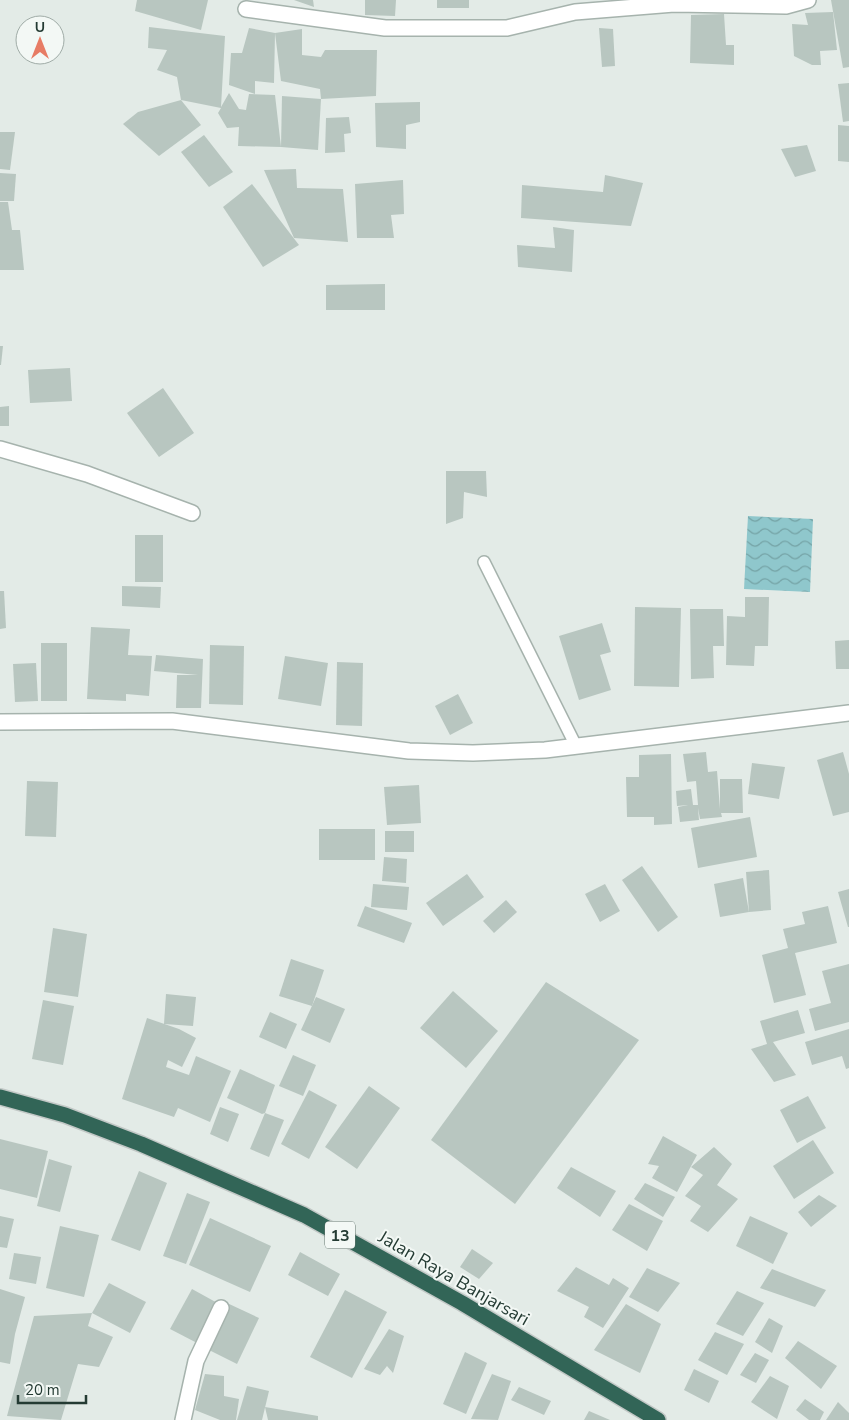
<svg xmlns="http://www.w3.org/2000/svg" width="849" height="1420" font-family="'Nunito Sans',sans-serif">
  <defs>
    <pattern id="water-waves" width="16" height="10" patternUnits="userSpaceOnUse" patternTransform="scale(1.25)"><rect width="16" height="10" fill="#8fc7cc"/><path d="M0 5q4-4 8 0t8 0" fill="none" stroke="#75a3a6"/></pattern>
  </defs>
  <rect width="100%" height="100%" fill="#e3ebe7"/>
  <polygon fill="url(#water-waves)" points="748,516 813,519 810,592 744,589"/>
  <g fill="#b8c6c0">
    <polygon points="137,0 208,0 201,30 135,11"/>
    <polygon points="294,0 313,0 314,7"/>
    <polygon points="365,0 396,0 395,16 365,15"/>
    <rect x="437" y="0" width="32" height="8"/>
    <polygon points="831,0 849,0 849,67 843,68"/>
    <polygon points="833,12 837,50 820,51 821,65 812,65 794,56 792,24 808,25 805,13"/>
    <polygon points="724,14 726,45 734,45 734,65 690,63 691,15"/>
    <polygon points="149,27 225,36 221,107 229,93 239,109 246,110 249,94 275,95 281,147 238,146 239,127 227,128 218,113 221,108 181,100 177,77 157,70 167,50 148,48"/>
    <polygon points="249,28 275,33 274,83 255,81 255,94 229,85 231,53 242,53"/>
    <polygon points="599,28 613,29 615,66 602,67"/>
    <polygon points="302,29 302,55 321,57 325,50 377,50 376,96 321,99 320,89 281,81 275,33"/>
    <polygon points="849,83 849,121 843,122 838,84"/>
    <polygon points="282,96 321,99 318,150 281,147"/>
    <polygon points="181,100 201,125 159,156 123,124 138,112"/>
    <polygon points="420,102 420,122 406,125 406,149 376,147 375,103"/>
    <polygon points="349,117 351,133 344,134 345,152 325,153 326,118"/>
    <polygon points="838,125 849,126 849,162 838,161"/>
    <polygon points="0,132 15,132 10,170 0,169"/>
    <polygon points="204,135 233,172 209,187 181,152"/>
    <polygon points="807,145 816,171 795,177 781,149"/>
    <polygon points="296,169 297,188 343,189 348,242 294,238 264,170"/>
    <polygon points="0,173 16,174 14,201 0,201"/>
    <polygon points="605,175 643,183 631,226 521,218 522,185 603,192"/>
    <polygon points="403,180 404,214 391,215 394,238 357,238 355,184"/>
    <polygon points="252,184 299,245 263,267 223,207"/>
    <polygon points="0,202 8,202 12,230 20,230 24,270 0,270"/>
    <polygon points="553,227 574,230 572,272 518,267 517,245 555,248"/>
    <polygon points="385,284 385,310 326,310 326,285"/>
    <polygon points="0,346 3,346 1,365 0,365"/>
    <polygon points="70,368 72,401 30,403 28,370"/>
    <polygon points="163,388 194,433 159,457 127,413"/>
    <polygon points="9,406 9,426 0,426 0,407"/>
    <polygon points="446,471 486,471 487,497 464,492 463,518 446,524"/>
    <rect x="135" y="535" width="28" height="47"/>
    <polygon points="122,586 161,587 160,608 122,606"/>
    <polygon points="0,591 4,591 6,628 0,629"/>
    <polygon points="745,597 769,597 768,646 755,646 754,666 726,665 727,616 745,617"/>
    <polygon points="635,607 681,608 679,687 634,686"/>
    <polygon points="690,609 723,609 724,646 713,646 714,678 691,679"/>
    <polygon points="602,623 611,652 600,655 611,690 579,700 559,636"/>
    <polygon points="91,627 130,629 128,655 152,656 149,696 126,694 126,701 87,699"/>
    <polygon points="849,640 849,669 836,669 835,641"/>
    <rect x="41" y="643" width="26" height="58"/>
    <polygon points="210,645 244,646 243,705 209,704"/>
    <polygon points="156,655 203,659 201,708 176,708 177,675 198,675 154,671"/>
    <polygon points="285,656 328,663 321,706 278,699"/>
    <polygon points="337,662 363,663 362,726 336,725"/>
    <polygon points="36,663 38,701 15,702 13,664"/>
    <polygon points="458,694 473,723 450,735 435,706"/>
    <polygon points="706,752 708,772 717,771 720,809 720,779 742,779 743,813 721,813 722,817 700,819 698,808 699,820 680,822 678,807 688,805 677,806 676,791 691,789 693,805 698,805 696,781 687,782 683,754"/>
    <polygon points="843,752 849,774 849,812 833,816 817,760"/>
    <polygon points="671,754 672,824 654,825 654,817 627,817 626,777 639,777 639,755"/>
    <polygon points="752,763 785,767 779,799 748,794"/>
    <polygon points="27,781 58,782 56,837 25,836"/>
    <polygon points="419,785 421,823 387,825 384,787"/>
    <polygon points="750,817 757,857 698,868 691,828"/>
    <rect x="319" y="829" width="56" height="31"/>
    <rect x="385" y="831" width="29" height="21"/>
    <polygon points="384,857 407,859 406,883 382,881"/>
    <polygon points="642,866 678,917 658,932 622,880"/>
    <polygon points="769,870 771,910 749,912 746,872"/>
    <polygon points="467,874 484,897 443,926 426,903"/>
    <polygon points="743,878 749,912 720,917 714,884"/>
    <polygon points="373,884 409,887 407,910 371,907"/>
    <polygon points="605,884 620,911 600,922 585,894"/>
    <polygon points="849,889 849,927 848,927 838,892"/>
    <polygon points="506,900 517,912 494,933 483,921"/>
    <polygon points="365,906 412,923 404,943 357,926"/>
    <polygon points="828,906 837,943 795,953 806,995 774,1003 762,955 788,948 783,929 805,924 802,912"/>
    <polygon points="53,928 87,934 78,997 44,992"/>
    <polygon points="291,959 324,970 312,1006 279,996"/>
    <polygon points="849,964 849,1022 815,1031 809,1009 831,1003 822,971"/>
    <polygon points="546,982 639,1040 515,1204 431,1140"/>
    <polygon points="453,991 498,1031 466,1068 420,1028"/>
    <polygon points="166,994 196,997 193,1026 164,1024"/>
    <polygon points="316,997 345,1009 330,1043 301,1030"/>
    <polygon points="43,1000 74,1006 63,1065 32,1059"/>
    <polygon points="798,1010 805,1033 773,1042 796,1075 774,1082 751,1049 767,1044 760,1021"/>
    <polygon points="270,1012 297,1024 286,1049 259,1037"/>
    <polygon points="147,1018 179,1029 196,1038 182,1067 168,1060 166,1067 189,1075 196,1056 231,1071 210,1122 178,1108 174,1117 122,1099"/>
    <polygon points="849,1029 849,1068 846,1069 842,1056 812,1065 805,1042"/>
    <polygon points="293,1055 316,1065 303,1096 279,1086"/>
    <polygon points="240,1069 275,1085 265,1113 262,1114 227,1098"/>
    <polygon points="369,1086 400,1108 357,1169 325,1147"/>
    <polygon points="309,1090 337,1105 309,1159 281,1144"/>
    <polygon points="808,1096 826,1128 797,1143 780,1110"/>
    <polygon points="220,1107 239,1114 228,1142 210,1134"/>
    <polygon points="265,1113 284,1120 269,1157 250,1149"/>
    <polygon points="663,1136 697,1155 677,1192 652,1178 659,1166 648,1164"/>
    <polygon points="0,1139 48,1151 37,1198 0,1189"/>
    <polygon points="813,1140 834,1173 794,1199 773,1166"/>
    <polygon points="714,1147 732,1164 717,1185 738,1199 708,1232 690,1221 701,1206 685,1196 703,1175 691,1167"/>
    <polygon points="49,1159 72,1166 60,1212 37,1206"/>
    <polygon points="571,1167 616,1191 600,1217 557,1188"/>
    <polygon points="139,1171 167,1183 140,1251 111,1240"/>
    <polygon points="645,1183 675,1197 663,1217 634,1199"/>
    <polygon points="187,1193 210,1202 186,1264 163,1256"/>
    <polygon points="819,1195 837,1206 811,1227 798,1212"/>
    <polygon points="629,1204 663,1221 647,1251 612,1230"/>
    <polygon points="0,1216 14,1219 7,1248 0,1247"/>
    <polygon points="750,1216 788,1233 773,1264 736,1246"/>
    <polygon points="210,1218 271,1246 250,1292 189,1265"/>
    <polygon points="60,1226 99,1235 84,1297 46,1288"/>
    <polygon points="472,1249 493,1263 479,1279 460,1267"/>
    <polygon points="300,1252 340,1274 328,1296 288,1275"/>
    <polygon points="14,1253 41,1257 36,1284 9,1279"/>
    <polygon points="576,1267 609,1285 613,1278 629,1288 603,1328 584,1317 589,1307 557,1291"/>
    <polygon points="647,1268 680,1283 658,1312 629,1297"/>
    <polygon points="772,1269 826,1290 815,1307 760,1288"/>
    <polygon points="109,1283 146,1302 130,1333 92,1313"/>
    <polygon points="0,1289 25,1297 15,1334 10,1364 0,1362"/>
    <polygon points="192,1289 221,1305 199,1344 170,1329"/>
    <polygon points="345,1290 387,1312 352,1378 310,1357"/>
    <polygon points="737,1291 764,1303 743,1336 716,1324"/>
    <polygon points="227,1303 259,1318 237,1364 205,1348"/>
    <polygon points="626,1304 661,1324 640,1373 594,1350"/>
    <polygon points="92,1313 88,1326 113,1337 99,1367 78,1364 61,1420 7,1416 34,1316"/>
    <polygon points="769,1318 783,1326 772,1353 755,1342"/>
    <polygon points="389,1329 404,1336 393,1373 387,1366 380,1375 364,1369"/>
    <polygon points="715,1332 744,1344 727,1375 698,1360"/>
    <polygon points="798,1341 837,1366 821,1389 785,1358"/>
    <polygon points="465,1352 487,1363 466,1414 443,1404"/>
    <polygon points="755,1353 769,1360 756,1383 740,1375"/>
    <polygon points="694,1369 719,1381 709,1403 684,1390"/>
    <polygon points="205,1374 224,1376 224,1396 239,1399 236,1420 220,1420 195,1410"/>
    <polygon points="492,1374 511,1381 498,1420 471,1419"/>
    <polygon points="770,1376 789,1386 777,1419 751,1402"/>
    <polygon points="247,1386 269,1391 262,1420 237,1420"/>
    <polygon points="519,1387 551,1401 544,1415 511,1400"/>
    <polygon points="805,1399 824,1412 820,1420 809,1420 796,1410"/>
    <polygon points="838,1402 849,1413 849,1420 826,1420"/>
    <polygon points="265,1407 318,1416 318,1420 268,1420"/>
    <polygon points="589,1411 610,1420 584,1420"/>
  </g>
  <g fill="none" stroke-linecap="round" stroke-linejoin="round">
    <g stroke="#a6b3ad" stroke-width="14">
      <polyline id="lane" points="484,562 576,746"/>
    </g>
    <g stroke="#a6b3ad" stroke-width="18">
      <g id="street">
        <polyline points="246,9 385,28 507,28 575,12 674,4 786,6 808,0"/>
        <polyline points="0,449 87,474 192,513"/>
        <polyline points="0,722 172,721 409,751 473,753 545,750 849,713"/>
        <polyline points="183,1420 196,1361 221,1308"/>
      </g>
    </g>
    <g stroke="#c2c8c6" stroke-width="18">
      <polyline id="highway" points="0,1097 65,1115 141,1144 304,1215 462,1303 658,1420"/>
    </g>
    <use href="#lane" stroke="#fff" stroke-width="11"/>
    <use href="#street" stroke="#fff" stroke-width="15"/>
    <use href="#highway" stroke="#326557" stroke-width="15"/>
  </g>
  <g text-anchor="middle" stroke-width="4" stroke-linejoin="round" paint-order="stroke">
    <rect fill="#f3f8f5" stroke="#62746d" stroke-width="1" x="325" y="1221.5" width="30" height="27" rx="4"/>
    <g font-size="16" font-weight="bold" fill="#243b33">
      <text x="340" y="1241">13</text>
    </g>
    <g font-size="18" fill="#243b33" stroke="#f3f8f5">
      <text transform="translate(454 1278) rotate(30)" y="6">Jalan Raya Banjarsari</text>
    </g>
  </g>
  <g transform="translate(40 40)"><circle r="24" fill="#f3f8f5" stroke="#a0aca7"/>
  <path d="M0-4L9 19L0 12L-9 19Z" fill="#e77c65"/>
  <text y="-8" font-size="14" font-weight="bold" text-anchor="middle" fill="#243b33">U</text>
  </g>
  <path d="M18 1395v8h68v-8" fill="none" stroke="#243b33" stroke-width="2.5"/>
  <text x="25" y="1395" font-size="15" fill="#243b33" stroke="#f3f8f5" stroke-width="4" paint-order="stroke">20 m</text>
</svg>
